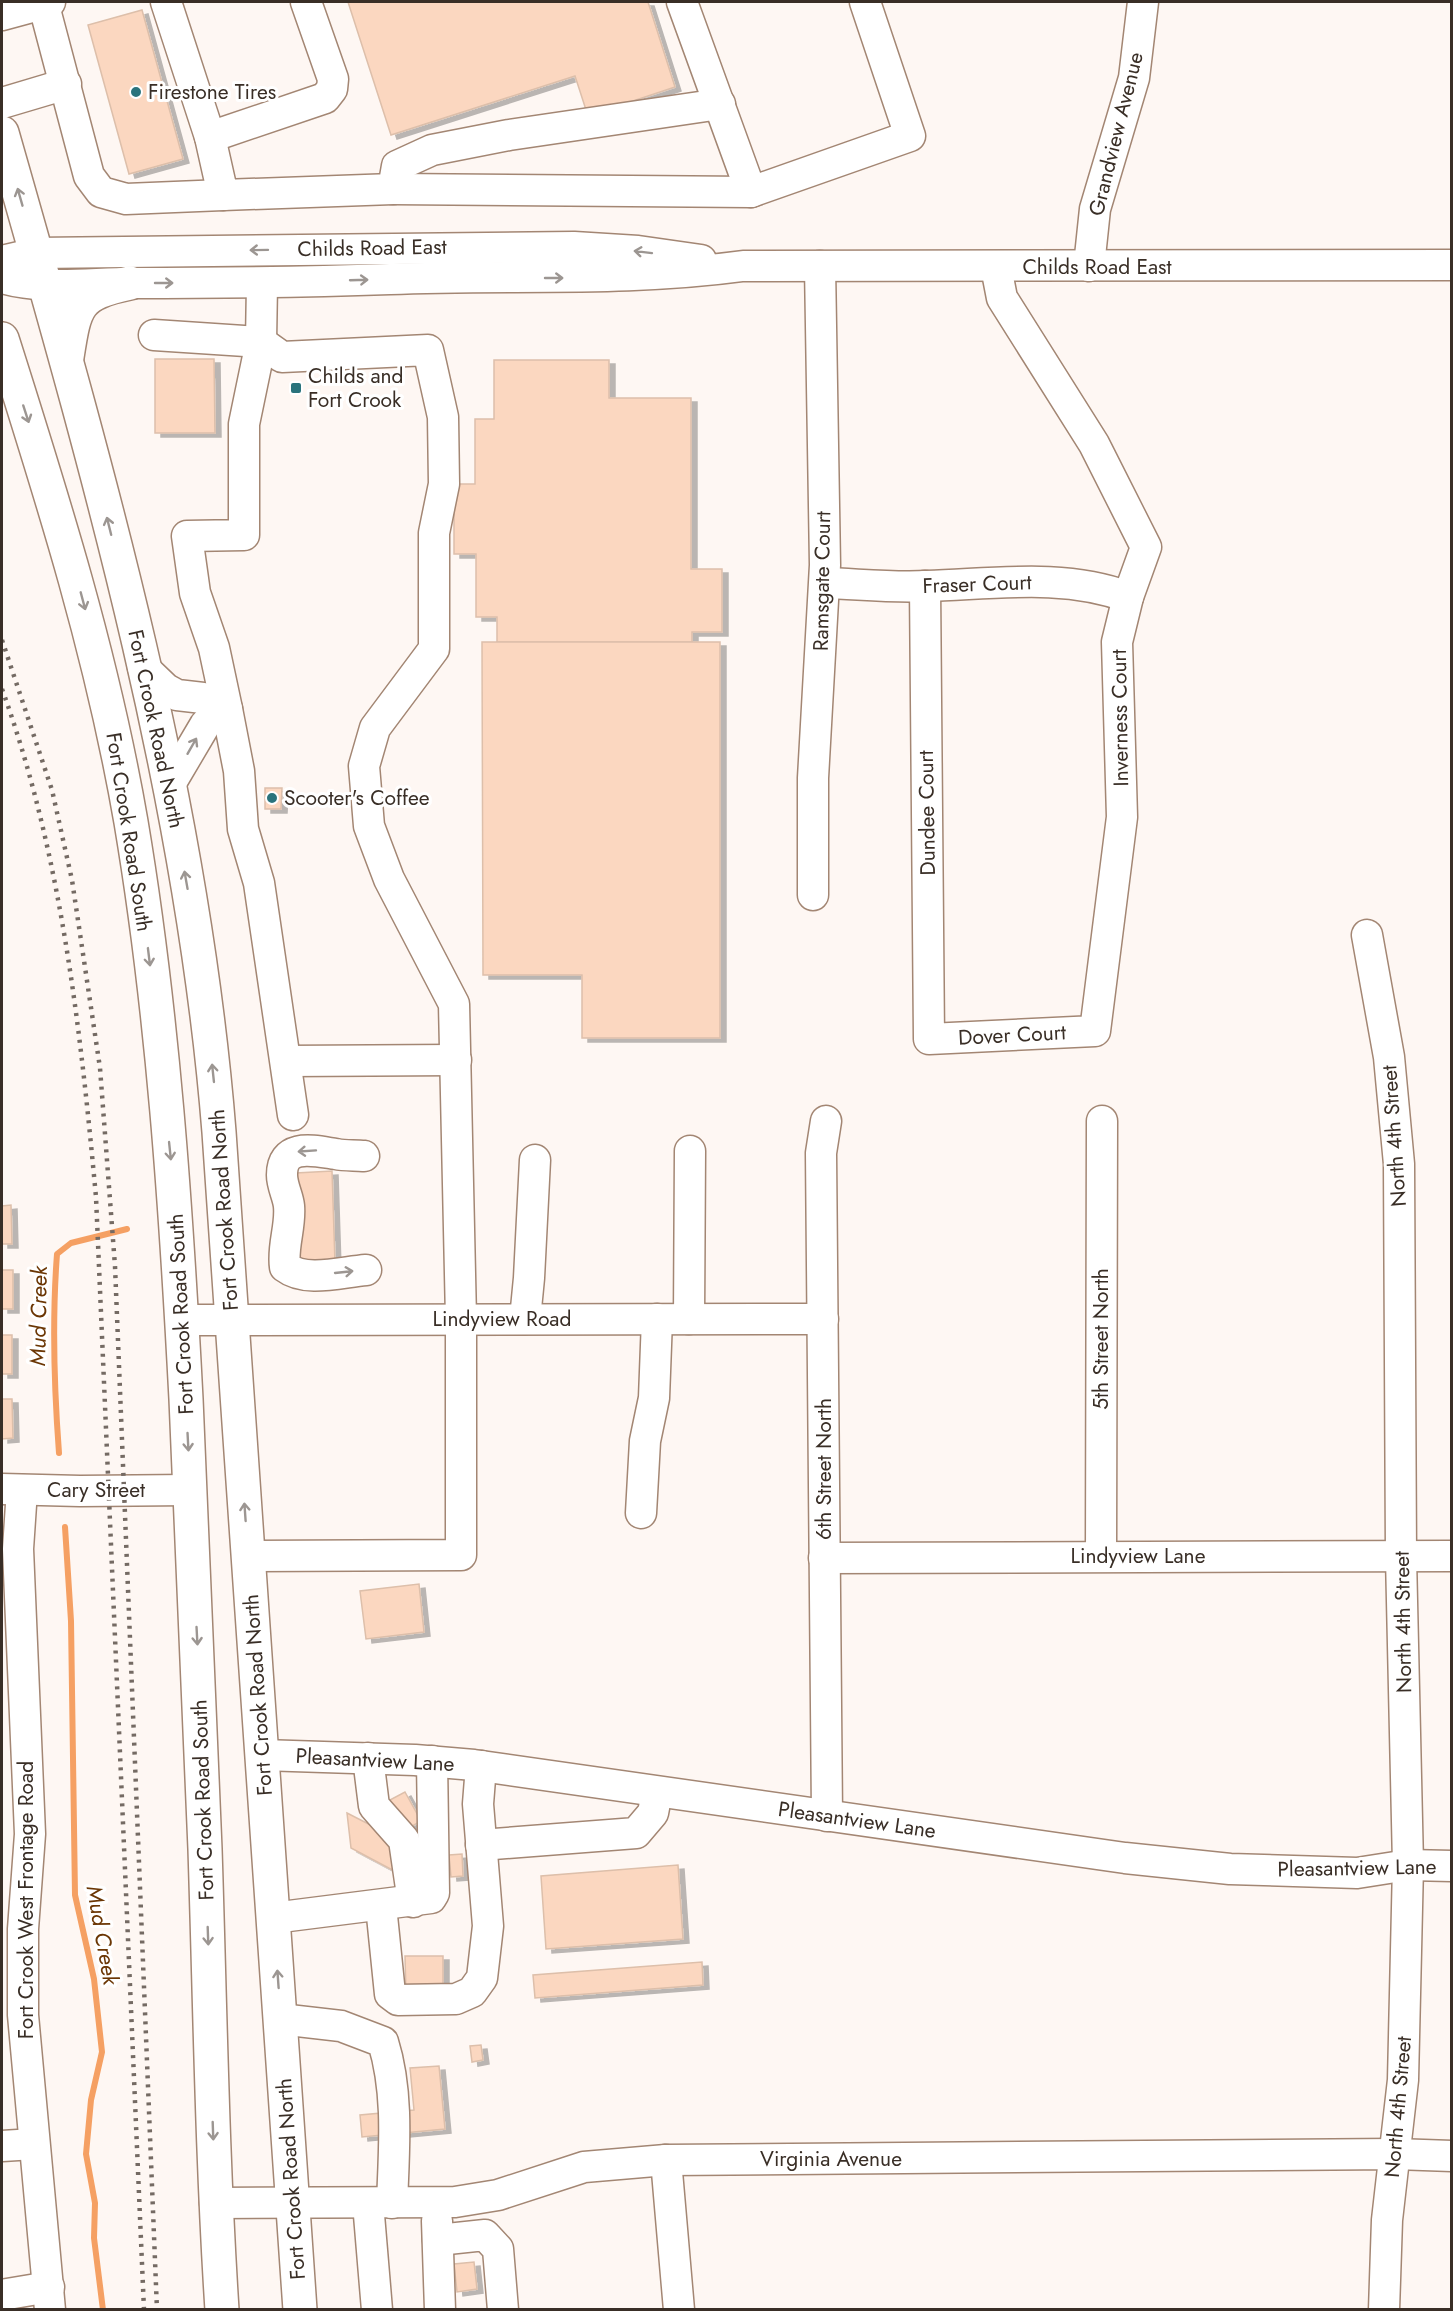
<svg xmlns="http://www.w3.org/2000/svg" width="1453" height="2311" font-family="Jost,sans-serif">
  <defs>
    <filter id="shadow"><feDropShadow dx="6" dy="4" stdDeviation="0" flood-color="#0004"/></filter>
  </defs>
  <rect width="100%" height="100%" fill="#fef7f3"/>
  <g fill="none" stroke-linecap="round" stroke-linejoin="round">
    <g stroke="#f5a063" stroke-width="6">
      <path d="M 59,1453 C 54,1387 52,1320 57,1254 L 71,1243 L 127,1229"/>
      <polyline points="65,1527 71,1621 75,1895 94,1979 102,2052 91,2100 86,2154 95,2203 94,2238 103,2310"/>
    </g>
  </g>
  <g fill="#fbd7c0" stroke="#ddbfaa" stroke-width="1.5" filter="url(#shadow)">
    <polygon points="348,2 648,2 675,87 588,116 575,76 391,135"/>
    <polygon points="142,10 183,159 129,174 88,25"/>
    <polygon points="155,359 214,359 215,433 155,433"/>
    <polygon points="494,360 609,360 609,398 691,398 691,569 722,569 722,632 692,632 692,642 497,642 497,617 476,617 476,554 454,554 454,484 475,484 475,419 494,419"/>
    <polygon points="482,642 720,642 720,1038 582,1038 582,975 483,975"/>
    <polygon points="265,788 282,788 281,809 265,809"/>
    <polygon points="332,1171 335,1263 299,1264 296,1173"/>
    <polygon points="11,1205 12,1244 2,1244 2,1206"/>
    <rect x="2" y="1270" width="11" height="39"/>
    <rect x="2" y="1335" width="10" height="39"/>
    <polygon points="2,1399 12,1399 13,1438 2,1439"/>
    <polygon points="419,1584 424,1632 366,1639 360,1591"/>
    <polygon points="405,1792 421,1821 402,1832 386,1802"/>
    <polygon points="347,1813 394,1837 398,1873 351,1848"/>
    <polygon points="462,1854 463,1876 451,1877 449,1855"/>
    <polygon points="678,1865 683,1939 546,1949 541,1876"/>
    <polygon points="405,1956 443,1956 443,1994 406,1994"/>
    <polygon points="702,1962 703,1985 535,1998 533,1975"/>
    <polygon points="481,2045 483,2060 472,2062 470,2046"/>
    <polygon points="439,2066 445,2129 362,2137 360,2115 414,2110 410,2068"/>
    <polygon points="474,2262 477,2289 457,2292 454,2264"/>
  </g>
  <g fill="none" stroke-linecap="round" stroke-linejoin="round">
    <g stroke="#a38673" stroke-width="33">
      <g id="minor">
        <polyline points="43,2 89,176 101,192 126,199 223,195"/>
        <polyline points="166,2 210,137 223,195 393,189 397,166 432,150 509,135 720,104"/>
        <polyline points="682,2 751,192"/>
        <polyline points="2,15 50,2"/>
        <polyline points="2,103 66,84"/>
        <polyline points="210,137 325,98 332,89 333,79 306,2"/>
        <polyline points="393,189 751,192 910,136 865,2"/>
        <polyline points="2,261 36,253 574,247 638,251 701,260"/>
        <polyline points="1089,266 1095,209 1134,78 1143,2"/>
        <path d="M 2,278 C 43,290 89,283 132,283 C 218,283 304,282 390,279 C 508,274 625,282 743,266 L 1452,265"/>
        <polyline points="262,284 261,342 244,424 244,535 187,536 195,593 214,648 227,709 239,771 243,829 259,883 293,1115"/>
        <polyline points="154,335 261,342 282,357 428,350 443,417 444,484 434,533 434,649 375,728 364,766 369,826 389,879 454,1004 461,1319 461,1555 249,1556"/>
        <path d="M 825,583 C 858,584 893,588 927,586 C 994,584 1064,573 1128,597"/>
        <polyline points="925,586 929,1039 1095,1031 1122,817 1117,642 1128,597 1146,547 1094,444 1002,298 996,267"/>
        <polyline points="143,667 166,689 177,695 203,698 219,709 227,709"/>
        <polyline points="169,786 205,725 219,709"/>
        <polyline points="813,895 813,778 825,565 820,266"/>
        <polyline points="1367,935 1389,1057 1399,1164 1401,1557 1408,1865 1403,2080 1387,2220 1384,2310"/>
        <polyline points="286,1061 456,1060"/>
        <polyline points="826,1121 821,1153 827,1816"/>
        <path d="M 364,1156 C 355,1155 345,1156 336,1154 C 315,1151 282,1142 282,1175 C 282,1186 288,1196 289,1206 C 291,1227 282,1246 285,1267 C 306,1283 341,1272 366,1270"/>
        <polyline points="525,1319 529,1278 535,1160"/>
        <polyline points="689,1319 690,1151"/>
        <polyline points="182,1320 823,1319"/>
        <polyline points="2,1489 80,1491 190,1490"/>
        <polyline points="22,1490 18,1549 30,1834 23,1929 23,2015 50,2310"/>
        <polyline points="641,1513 645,1441 654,1398 657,1319"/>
        <polyline points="1101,1556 1102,1121"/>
        <polyline points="824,1558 1452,1556"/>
        <polyline points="262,1755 415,1760 474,1765 1125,1858 1230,1869 1357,1873 1408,1865 1452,1866"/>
        <polyline points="368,1758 374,1806 404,1840 413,1902"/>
        <polyline points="481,1845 636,1833 653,1813 657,1792"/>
        <polyline points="381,1906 390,1994 398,2000 456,1999 472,1992 482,1978 488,1926 478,1804 481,1766"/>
        <polyline points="273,1918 431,1898 434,1893 432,1761"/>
        <path d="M 280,2019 L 341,2026 L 383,2042 C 399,2093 394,2150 392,2203"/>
        <polyline points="2,2146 34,2144"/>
        <polyline points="666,2160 679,2310"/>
        <polyline points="215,2203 455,2202 498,2195 584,2167 666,2160 1395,2154 1452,2156"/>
        <polyline points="368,2203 377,2310"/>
        <polyline points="437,2221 440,2310"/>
        <polyline points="438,2240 485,2235 498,2249 503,2310"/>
        <polyline points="2,2295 49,2287"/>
      </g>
    </g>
    <g stroke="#a38673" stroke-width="36">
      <g id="major">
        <path d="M 2,133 C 95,460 192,792 219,1132 L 300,2310"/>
        <path d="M 2,339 C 53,500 102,654 131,822 C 163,1012 176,1207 186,1399 C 193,1549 200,1699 205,1849 C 210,2003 212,2156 222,2310"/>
        <path d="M 67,357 C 75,305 77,294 130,283"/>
      </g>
    </g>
    <use href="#minor" stroke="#fff" stroke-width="30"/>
    <use href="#major" stroke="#fff" stroke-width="33"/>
    <g stroke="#746a63" stroke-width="4.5" stroke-dasharray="3 6" stroke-linecap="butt">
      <polyline points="2,640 52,790 72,880 100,1068 115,1266 157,2310"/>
      <path d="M 2,689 C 61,852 80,1025 96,1197 L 144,2310"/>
    </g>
  </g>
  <defs><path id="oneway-shaft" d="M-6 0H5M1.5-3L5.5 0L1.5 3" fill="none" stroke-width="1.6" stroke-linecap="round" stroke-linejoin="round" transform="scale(1.5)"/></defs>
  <g stroke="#9c9692">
    <use href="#oneway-shaft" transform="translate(20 197) rotate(-106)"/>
    <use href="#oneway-shaft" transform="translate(259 250) rotate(179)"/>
    <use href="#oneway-shaft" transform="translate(643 252) rotate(-173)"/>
    <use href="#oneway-shaft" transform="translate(554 278)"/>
    <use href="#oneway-shaft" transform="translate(359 280) rotate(-2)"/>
    <use href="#oneway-shaft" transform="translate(164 283)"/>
    <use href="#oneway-shaft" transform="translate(26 414) rotate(72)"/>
    <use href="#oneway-shaft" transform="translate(109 526) rotate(-104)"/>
    <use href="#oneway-shaft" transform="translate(83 601) rotate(75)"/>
    <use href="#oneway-shaft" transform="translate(192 746) rotate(-60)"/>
    <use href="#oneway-shaft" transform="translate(186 880) rotate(-100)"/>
    <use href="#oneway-shaft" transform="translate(149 957) rotate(83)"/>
    <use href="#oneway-shaft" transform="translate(213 1073) rotate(-96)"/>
    <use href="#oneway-shaft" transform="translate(170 1151) rotate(84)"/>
    <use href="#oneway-shaft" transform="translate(307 1151) rotate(176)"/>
    <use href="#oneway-shaft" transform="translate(344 1272) rotate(-6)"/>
    <use href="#oneway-shaft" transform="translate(188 1442) rotate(87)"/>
    <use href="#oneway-shaft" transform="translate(245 1512) rotate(-94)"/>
    <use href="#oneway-shaft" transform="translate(197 1636) rotate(87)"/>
    <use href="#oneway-shaft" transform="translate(208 1936) rotate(88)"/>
    <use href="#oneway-shaft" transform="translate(278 1979) rotate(-94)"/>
    <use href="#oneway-shaft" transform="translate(213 2131) rotate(88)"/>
  </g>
  <g fill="#2a737c" stroke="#fff" stroke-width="2">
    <circle cx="136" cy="92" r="6"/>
    <rect x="290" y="382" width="12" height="12" rx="3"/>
    <circle cx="272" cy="798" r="6"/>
  </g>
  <g text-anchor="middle" stroke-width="6" stroke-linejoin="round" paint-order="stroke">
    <g font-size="21" fill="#392e26" stroke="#fff" text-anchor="start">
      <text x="148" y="99">Firestone Tires</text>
      <text x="308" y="383">Childs and<tspan x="308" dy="24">Fort Crook</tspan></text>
      <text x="284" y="805">Scooter's Coffee</text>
    </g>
    <g font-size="21" fill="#392e26" stroke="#fff">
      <text transform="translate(1116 134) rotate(-76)" y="7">Grandview Avenue</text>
      <text transform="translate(372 248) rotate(-1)" y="7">Childs Road East</text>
      <text x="1097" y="274">Childs Road East</text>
      <text transform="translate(822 581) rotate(-89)" y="7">Ramsgate Court</text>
      <text transform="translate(977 584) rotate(-2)" y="7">Fraser Court</text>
      <text transform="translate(1120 718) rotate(-91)" y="7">Inverness Court</text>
      <text transform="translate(156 729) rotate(78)" y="7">Fort Crook Road North</text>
      <text transform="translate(927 813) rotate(-91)" y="7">Dundee Court</text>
      <text transform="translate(129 832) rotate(81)" y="7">Fort Crook Road South</text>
      <text transform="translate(1012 1035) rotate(-3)" y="7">Dover Court</text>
      <text transform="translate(1394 1136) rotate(-94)" y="7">North 4th Street</text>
      <text transform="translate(224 1210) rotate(-94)" y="7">Fort Crook Road North</text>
      <text transform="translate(181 1314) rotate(-93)" y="7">Fort Crook Road South</text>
      <text x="502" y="1326">Lindyview Road</text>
      <text transform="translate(1101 1339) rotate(-90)" y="7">5th Street North</text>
      <text transform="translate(824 1469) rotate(-90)" y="7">6th Street North</text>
      <text x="96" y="1497">Cary Street</text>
      <text x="1138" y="1563">Lindyview Lane</text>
      <text transform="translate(1403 1622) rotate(-91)" y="7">North 4th Street</text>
      <text transform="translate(258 1695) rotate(-94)" y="7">Fort Crook Road North</text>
      <text transform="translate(375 1760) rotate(3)" y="7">Pleasantview Lane</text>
      <text transform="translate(203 1800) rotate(-92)" y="7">Fort Crook Road South</text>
      <text transform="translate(857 1820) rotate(8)" y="7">Pleasantview Lane</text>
      <text transform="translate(1357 1868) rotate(-1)" y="7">Pleasantview Lane</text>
      <text transform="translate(26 1900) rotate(-90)" y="7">Fort Crook West Frontage Road</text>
      <text transform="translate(1398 2107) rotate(-85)" y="7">North 4th Street</text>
      <text x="831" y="2166">Virginia Avenue</text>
      <text transform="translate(291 2179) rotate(-94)" y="7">Fort Crook Road North</text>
    </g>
    <g font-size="22" font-style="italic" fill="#6b3604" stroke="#fff">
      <text transform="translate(38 1316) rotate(-89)" y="8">Mud Creek</text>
      <text transform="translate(103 1935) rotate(80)" y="8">Mud Creek</text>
    </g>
  </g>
  <rect width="1453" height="2311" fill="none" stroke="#392e26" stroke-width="6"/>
</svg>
